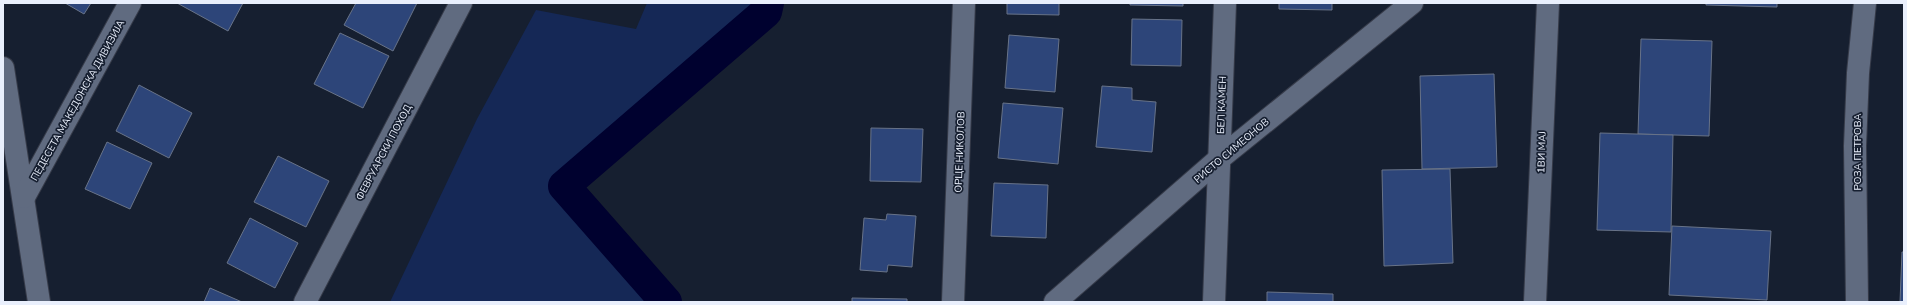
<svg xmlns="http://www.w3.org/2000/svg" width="1907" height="305" font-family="'Nunito Sans',sans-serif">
  <rect width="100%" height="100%" fill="#161f30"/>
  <polygon fill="#152856" points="647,3 776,3 564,186 666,302 390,302 477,119 536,10 636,29"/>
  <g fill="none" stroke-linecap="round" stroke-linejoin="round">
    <polyline stroke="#00012f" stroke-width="32" points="666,302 564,186 766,12 768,3"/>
  </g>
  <g fill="#2d4579" stroke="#687388">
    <polygon points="65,3 91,3 84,14"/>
    <polygon points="177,3 243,3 228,31"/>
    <polygon points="356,3 417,3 393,51 344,25"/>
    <polygon points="1007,3 1059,3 1059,15 1007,14"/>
    <polygon points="1130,3 1183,3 1183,6 1130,5"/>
    <polygon points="1279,3 1332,3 1332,10 1279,9"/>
    <polygon points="1706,3 1777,3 1777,7 1706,5"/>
    <polygon points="1132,19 1182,20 1181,66 1131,65"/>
    <polygon points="340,33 389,56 363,108 314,84"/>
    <polygon points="1009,35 1059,39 1055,92 1005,88"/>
    <polygon points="1641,39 1712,41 1709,136 1638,134"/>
    <polygon points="1494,74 1497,167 1422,169 1420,76"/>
    <polygon points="139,85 192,113 169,158 116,131"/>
    <polygon points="1102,86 1132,88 1132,100 1156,102 1152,152 1096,147"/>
    <polygon points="1003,103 1063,108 1058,164 998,158"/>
    <polygon points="871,128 923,129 921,182 870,181"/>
    <polygon points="1600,133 1673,135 1671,232 1597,230"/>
    <polygon points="107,142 152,163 130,209 85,189"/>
    <polygon points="278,156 329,181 306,227 254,202"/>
    <polygon points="1450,169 1453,263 1384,266 1382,170"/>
    <polygon points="994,183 1048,185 1046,238 991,236"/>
    <polygon points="887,214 916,216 912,267 888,265 887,272 860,270 864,218 886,220"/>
    <polygon points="250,218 298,243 275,288 227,263"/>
    <polygon points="1672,226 1771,231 1767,300 1669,295"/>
    <polygon points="1902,252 1904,252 1904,302 1900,302"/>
    <polygon points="210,288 242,302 204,302"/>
    <polygon points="1267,292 1333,294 1333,302 1267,302"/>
    <polygon points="852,298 907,299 907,302 852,302"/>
  </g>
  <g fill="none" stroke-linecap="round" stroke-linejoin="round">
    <g stroke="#363b49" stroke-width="24">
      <g id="street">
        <polyline points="3,68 39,302"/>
        <polyline points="24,197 130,3"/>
        <polyline points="305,302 461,3"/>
        <polyline points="953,302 964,3"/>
        <polyline points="1055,302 1219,159 1412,3"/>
        <polyline points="1214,302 1225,3"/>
        <polyline points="1535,302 1548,3"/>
        <polyline points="1857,302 1855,146 1858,73 1865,3"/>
      </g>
    </g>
    <use href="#street" stroke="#606b80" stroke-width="22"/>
  </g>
  <g text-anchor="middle" stroke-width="3.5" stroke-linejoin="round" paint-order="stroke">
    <g font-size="10" fill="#e9effc" stroke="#161f30">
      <text transform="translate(77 100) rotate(-61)" y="4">ПЕДЕСЕТА МАКЕДОНСКА ДИВИЗИЈА</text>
      <text transform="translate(1221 105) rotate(-88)" y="4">БЕЛ КАМЕН</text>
      <text transform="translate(1231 150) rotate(-40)" y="4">РИСТО СИМЕОНОВ</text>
      <text transform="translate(383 152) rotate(-62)" y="4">ФЕВРУАРСКИ ПОХОД</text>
      <text transform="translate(959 152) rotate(-88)" y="4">ОРЦЕ НИКОЛОВ</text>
      <text transform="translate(1541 152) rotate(-88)" y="4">1ВИ МАЈ</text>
      <text transform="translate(1857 152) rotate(-90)" y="4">РОЗА ПЕТРОВА</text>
    </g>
  </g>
  <rect width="1907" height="305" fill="none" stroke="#e9effc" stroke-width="8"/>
</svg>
